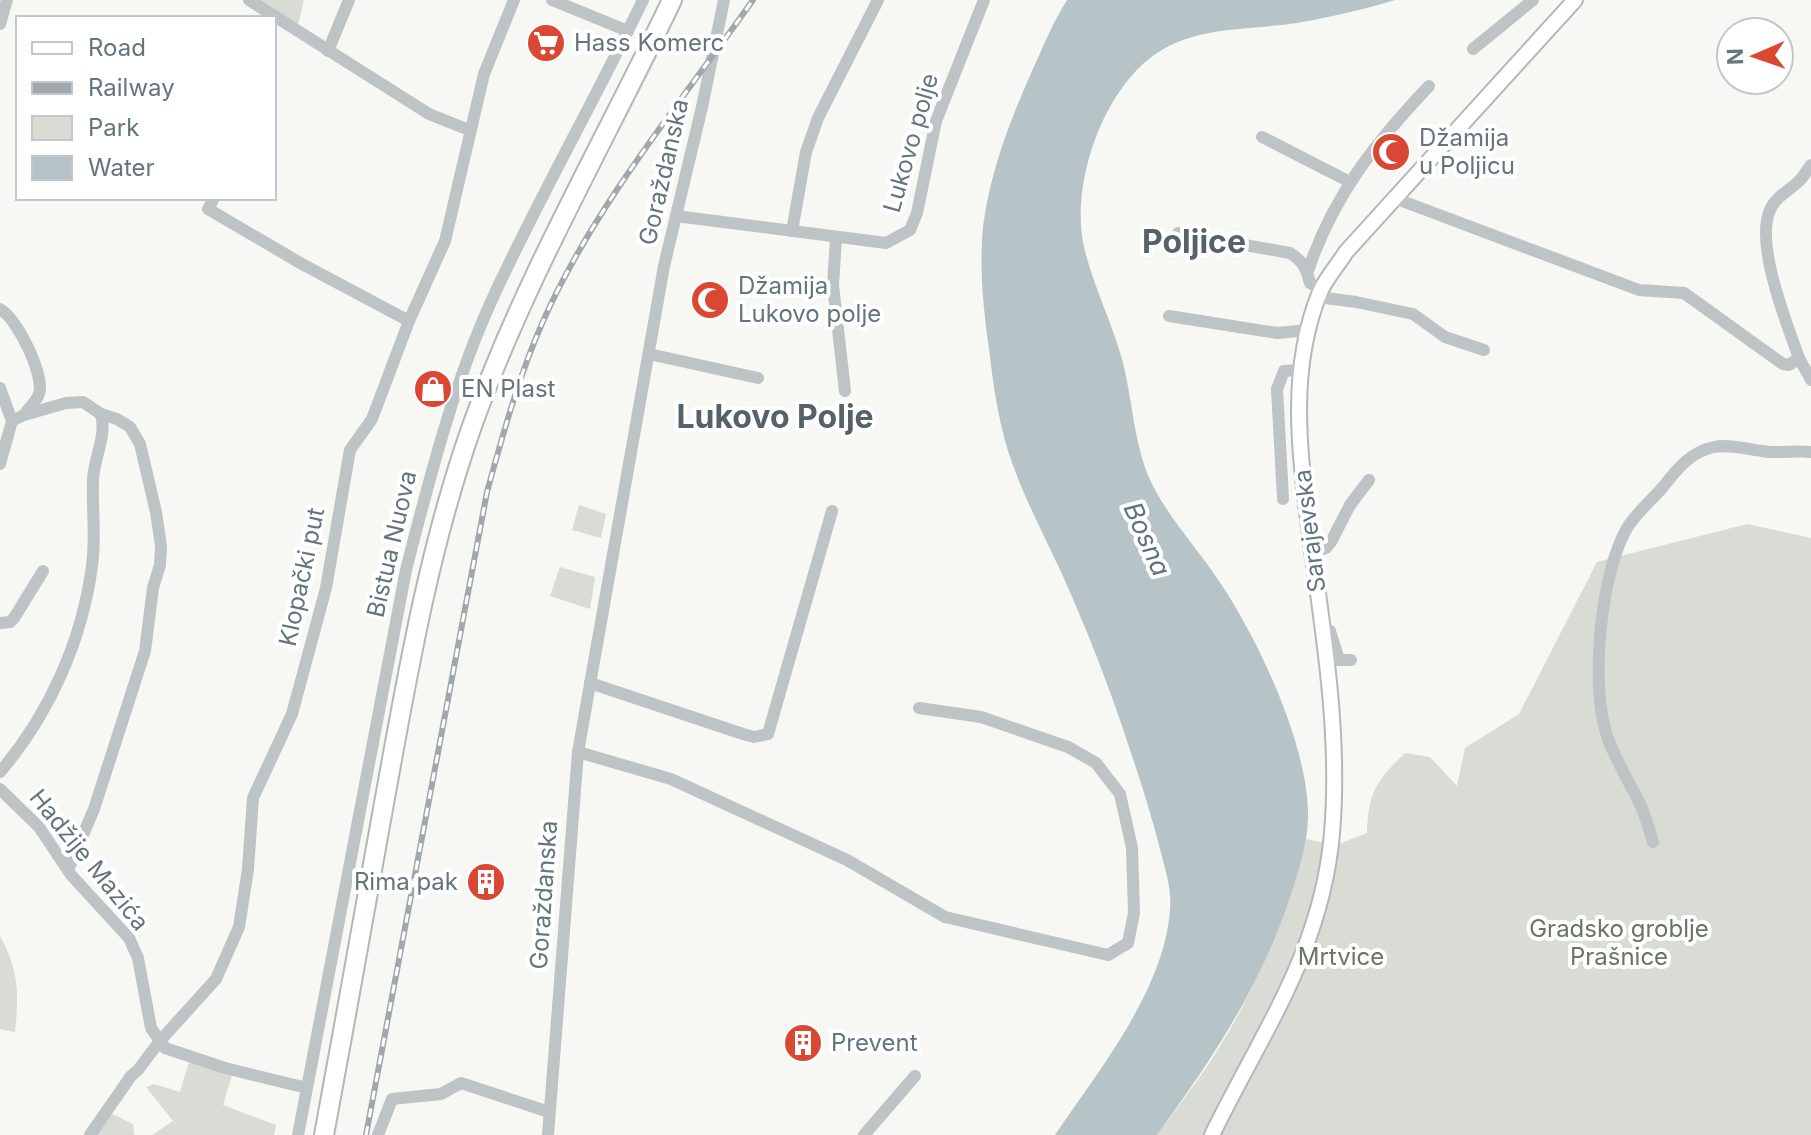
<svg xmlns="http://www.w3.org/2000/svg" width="1811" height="1135" font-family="Inter,sans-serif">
  <rect width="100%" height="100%" fill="#f7f7f4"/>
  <g fill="#d8dcd4">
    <polygon points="261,0 304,0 297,29 268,12"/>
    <polygon points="579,505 606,514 601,538 572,530"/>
    <path d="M 1747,524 L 1811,538 L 1811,1135 L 1157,1135 C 1174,1112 1192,1089 1208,1065 C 1254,995 1285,919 1306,839 L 1336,845 L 1367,833 C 1368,793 1376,781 1405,753 L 1430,757 L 1457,786 L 1465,748 L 1519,714 L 1597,562 Z"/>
    <polygon points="560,567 595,577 590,609 550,596"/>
    <path d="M 0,936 C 19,970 19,994 15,1032 L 0,1029 Z"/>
    <polygon points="189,1062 233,1072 223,1105 276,1125 274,1135 152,1135 173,1121 146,1087 154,1084 180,1092"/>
    <polygon points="106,1111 133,1124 134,1135 88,1135"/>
  </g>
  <path fill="#b6c4c7" d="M 1067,0 L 1395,0 C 1363,10 1330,17 1297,23 C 1251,30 1196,26 1157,53 C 1103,89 1070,184 1084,247 C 1093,286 1113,324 1123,363 C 1133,403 1134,445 1151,482 C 1169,519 1199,550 1221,584 C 1259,641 1310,749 1308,819 C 1307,847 1297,876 1288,903 C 1259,989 1210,1062 1157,1135 L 1055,1135 C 1099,1070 1165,989 1170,909 C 1172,889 1165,869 1160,849 C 1151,814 1140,779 1128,744 C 1109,686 1087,630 1062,574 C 1043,533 1022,494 1008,451 C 998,418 993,384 989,349 C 984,313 980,277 982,240 C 986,182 1009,123 1032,71 C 1043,47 1053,22 1067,0 Z"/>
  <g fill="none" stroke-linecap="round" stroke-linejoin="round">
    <g stroke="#b2b8bb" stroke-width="18">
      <path id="major" d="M 1212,1135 C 1262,1032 1322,951 1332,833 C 1340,739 1325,643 1312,550 C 1301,464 1286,375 1320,292 C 1326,278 1338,265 1346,252 L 1575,0"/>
    </g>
    <g stroke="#b2b7b9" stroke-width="22">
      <path id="highway" d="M 324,1135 C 343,1030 363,925 381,820 C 405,688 427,553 472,426 C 525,278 605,141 672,0"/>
    </g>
    <g stroke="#bec3c6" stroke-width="12">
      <polyline points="249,0 429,114 469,130"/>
      <polyline points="552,0 628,31"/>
      <polyline points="0,24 7,0"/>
      <polyline points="1473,49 1533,0"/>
      <polyline points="328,51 349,0"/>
      <polyline points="1262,137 1350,182"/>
      <polyline points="214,198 208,209 302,264 409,321"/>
      <path d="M 1394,198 L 1639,290 L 1684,293 L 1783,364 L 1789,365 L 1799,358 C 1787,324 1752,238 1772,206 C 1778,195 1792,189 1800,180 C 1804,176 1807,170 1811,165"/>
      <polyline points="676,216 886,243 910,230 917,213 936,121 984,0"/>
      <polyline points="792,231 806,152 818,118 878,0"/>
      <path d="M 1178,233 L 1290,253 C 1304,262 1306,268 1310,283 L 1321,289"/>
      <polyline points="836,238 833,285 845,391"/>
      <path d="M 1308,271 C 1333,196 1375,143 1429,86"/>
      <polyline points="1318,297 1356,302 1413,314 1445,337 1484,350"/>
      <path d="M 0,309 C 17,318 45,375 39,394 C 36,402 29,408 24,415"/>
      <polyline points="1169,316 1277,333 1309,330"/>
      <polyline points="649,354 758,378"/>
      <polyline points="1799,358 1811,380"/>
      <polyline points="0,388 12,421 0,464"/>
      <polyline points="12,421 24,415 66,403 83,402 101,414 117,419 130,427 140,444 156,512 161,546 160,565 153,588 145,651 94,809 68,870"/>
      <polyline points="1283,499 1277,389 1284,371 1300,370"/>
      <polyline points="1313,552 1326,548 1331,542 1350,505 1369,480"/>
      <polyline points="0,623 10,622 14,618 43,571"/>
      <polyline points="1322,630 1330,631 1339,660 1351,660"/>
      <polyline points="590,683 743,734 754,737 768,734 832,511"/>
      <polyline points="578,752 671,779 847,860 945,917 1108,955 1128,943 1134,913 1132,848 1120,794 1096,763 1068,747 981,717 919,708"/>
      <path d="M 0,772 C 49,715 82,641 92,566 C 96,538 92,509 93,480 C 94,456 107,438 101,414"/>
      <polyline points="0,789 39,827 71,875 129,938 138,958 151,1028 165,1048 225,1068 307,1088"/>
      <path d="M 1653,842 C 1649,829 1645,814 1639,802 C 1628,780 1615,759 1607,736 C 1590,685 1600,575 1627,528 C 1637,512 1651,501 1663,487 C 1677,469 1690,452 1714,447 C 1729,444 1747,449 1762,451 C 1778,454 1795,450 1811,452"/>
      <polyline points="90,1135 131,1076 138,1070 159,1042 216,979 239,927 248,869 253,798 292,714 326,588 350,450 372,419 409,321 445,241 484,74 514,0"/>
      <path d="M 298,1135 L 406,570 C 430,476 454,381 495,293 C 541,194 596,98 643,0"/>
      <polyline points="378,1135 392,1099 441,1094 461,1083 549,1112"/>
      <polyline points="548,1135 578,752 664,266 702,107 724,0"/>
      <polyline points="864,1135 915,1076"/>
    </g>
    <use href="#major" stroke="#fff" stroke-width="14"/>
    <use href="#highway" stroke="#fff" stroke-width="18"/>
    <g stroke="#a0a8ac" stroke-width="6">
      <path id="rail" d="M 366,1135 L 487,492 C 503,434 519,375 544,319 C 595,205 681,102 753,0"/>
    </g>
    <use href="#rail" stroke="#fff" stroke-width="3" stroke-dasharray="9" stroke-linecap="butt"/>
  </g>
  <defs>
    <g id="supermarket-disc" transform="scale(2)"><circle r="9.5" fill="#da4732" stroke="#fff"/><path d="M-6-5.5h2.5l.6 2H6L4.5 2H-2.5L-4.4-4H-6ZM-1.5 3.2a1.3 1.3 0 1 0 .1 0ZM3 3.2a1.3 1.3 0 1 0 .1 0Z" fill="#fff"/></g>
    <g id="mosque-disc" transform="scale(2)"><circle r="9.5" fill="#da4732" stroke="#fff"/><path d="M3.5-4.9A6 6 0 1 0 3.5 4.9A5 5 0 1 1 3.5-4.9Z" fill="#fff"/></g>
    <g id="shop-disc" transform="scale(2)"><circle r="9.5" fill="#da4732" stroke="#fff"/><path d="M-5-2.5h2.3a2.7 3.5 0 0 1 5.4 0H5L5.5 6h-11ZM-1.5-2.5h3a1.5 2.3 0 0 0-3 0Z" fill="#fff"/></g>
    <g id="building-disc" transform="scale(2)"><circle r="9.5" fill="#da4732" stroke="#fff"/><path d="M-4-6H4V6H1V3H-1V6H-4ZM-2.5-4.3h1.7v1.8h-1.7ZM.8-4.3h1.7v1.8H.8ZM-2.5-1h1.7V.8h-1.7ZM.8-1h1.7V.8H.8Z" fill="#fff"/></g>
  </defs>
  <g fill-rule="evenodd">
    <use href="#supermarket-disc" x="546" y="43"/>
    <use href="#mosque-disc" x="1391" y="152"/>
    <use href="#mosque-disc" x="710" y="300"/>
    <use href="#shop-disc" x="433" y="389"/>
    <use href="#building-disc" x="486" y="882"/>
    <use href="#building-disc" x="803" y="1043"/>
  </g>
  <g text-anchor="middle" stroke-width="8" stroke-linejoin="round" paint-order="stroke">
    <g font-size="24" fill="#64757e" stroke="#fff" text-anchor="start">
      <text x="574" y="51">Hass Komerc</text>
      <text x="1419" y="146">Džamija<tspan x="1419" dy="28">u Poljicu</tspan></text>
      <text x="738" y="294">Džamija<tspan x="738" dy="28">Lukovo polje</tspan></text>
      <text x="461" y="397">EN Plast</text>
      <text x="458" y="890" text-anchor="end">Rima pak</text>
      <text x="831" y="1051">Prevent</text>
    </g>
    <g font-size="24" fill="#64757e" stroke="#fff">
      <text transform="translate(911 143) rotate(-74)" y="8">Lukovo polje</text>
      <text transform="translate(664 172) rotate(-77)" y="8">Goraždanska</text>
      <text transform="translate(1310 531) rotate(-97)" y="8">Sarajevska</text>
      <text transform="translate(392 544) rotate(-77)" y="8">Bistua Nuova</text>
      <text transform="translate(302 577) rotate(-78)" y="8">Klopački put</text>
      <text transform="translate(89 860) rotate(51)" y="8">Hadžije Mazića</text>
      <text transform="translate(544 895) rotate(-86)" y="8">Goraždanska</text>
    </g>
    <g font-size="24" fill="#687662" stroke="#fff">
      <text x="1619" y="937">Gradsko groblje<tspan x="1619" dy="28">Prašnice</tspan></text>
      <text x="1341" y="965">Mrtvice</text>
    </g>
    <g font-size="26" font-style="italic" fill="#5e7578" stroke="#fff">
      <text transform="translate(1147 539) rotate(66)" y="9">Bosna</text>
    </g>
    <g font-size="32" font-weight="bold" fill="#556369" stroke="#fff">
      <text x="1194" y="253">Poljice</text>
      <text x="775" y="428">Lukovo Polje</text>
    </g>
  </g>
  <rect x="16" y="16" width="260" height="184" fill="#ffffff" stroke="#c1c8cb" stroke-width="2"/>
  <rect x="32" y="42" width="40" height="12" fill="#ffffff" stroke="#c1c8cb" stroke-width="2"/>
  <text x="88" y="56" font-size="24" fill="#64757e">Road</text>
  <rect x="32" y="82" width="40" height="12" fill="#a0a8ac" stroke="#c1c8cb" stroke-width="2"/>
  <text x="88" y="96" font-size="24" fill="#64757e">Railway</text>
  <rect x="32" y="116" width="40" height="24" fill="#d8dcd4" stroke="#c1c8cb" stroke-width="2"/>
  <text x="88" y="136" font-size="24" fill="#64757e">Park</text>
  <rect x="32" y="156" width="40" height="24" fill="#b6c4c7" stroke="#c1c8cb" stroke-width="2"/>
  <text x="88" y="176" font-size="24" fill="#64757e">Water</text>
  <g transform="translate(1755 56) rotate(268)"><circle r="38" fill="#ffffff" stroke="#c1c8cb" stroke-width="2"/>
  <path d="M0-6L14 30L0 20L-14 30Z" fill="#da4732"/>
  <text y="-12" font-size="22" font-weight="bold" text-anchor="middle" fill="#64757e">N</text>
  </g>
</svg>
